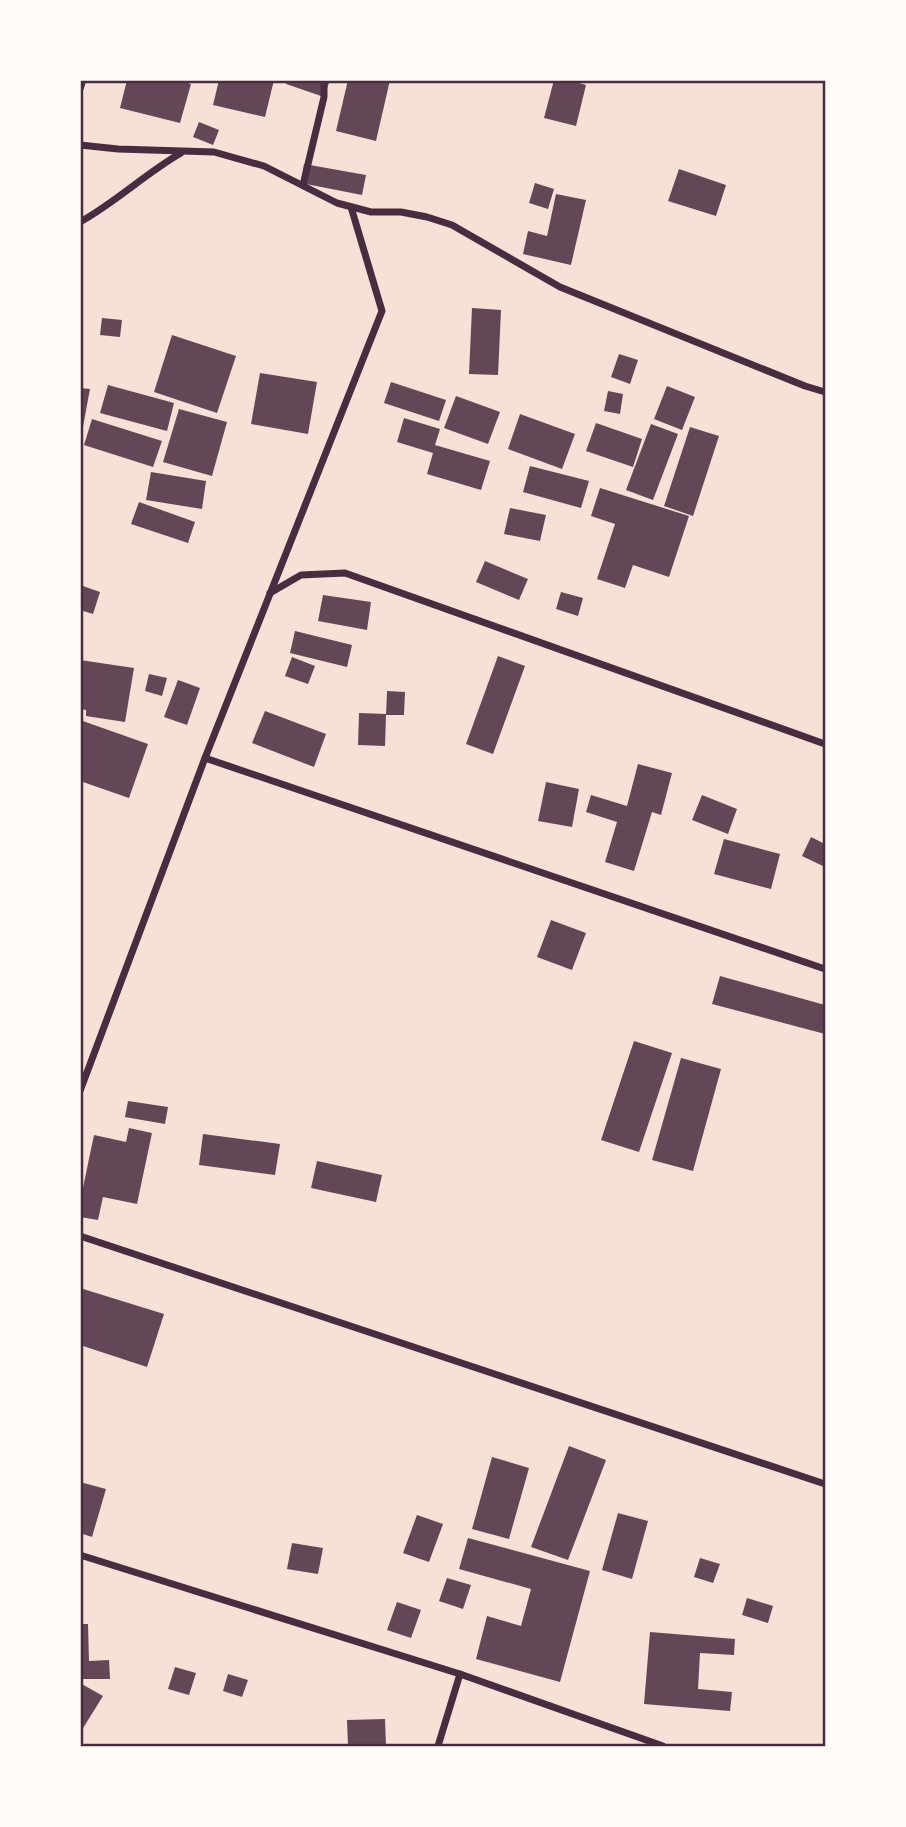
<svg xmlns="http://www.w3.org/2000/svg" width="906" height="1827" font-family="'Exo 2',sans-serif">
  <rect width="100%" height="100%" fill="#f7e1d7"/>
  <g fill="#644757">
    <polygon points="127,80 178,80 191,84 180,123 120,108"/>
    <polygon points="219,80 274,80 265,117 213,105"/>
    <polygon points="287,80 330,80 324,97 286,84"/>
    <polygon points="348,80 390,80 376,141 336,131"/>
    <polygon points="554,80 569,80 586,85 576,126 544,118"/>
    <polygon points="199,122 219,130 213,145 193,137"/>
    <polygon points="304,164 366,175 362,195 301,183"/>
    <polygon points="679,169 726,185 716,216 668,201"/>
    <polygon points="535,183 554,189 548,209 529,203"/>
    <polygon points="556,194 586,200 571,265 523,254 528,231 547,236"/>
    <polygon points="472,308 501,310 498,375 469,374"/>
    <polygon points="102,318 122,320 120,337 100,335"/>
    <polygon points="172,335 236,356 217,413 154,392"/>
    <polygon points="619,354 638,360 630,384 611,377"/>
    <polygon points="260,373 317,382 308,434 251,424"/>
    <polygon points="391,382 446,400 439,421 384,403"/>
    <polygon points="108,385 174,403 167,431 100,413"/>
    <polygon points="667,386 695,397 682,430 654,419"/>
    <polygon points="80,388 90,389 82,432 80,432"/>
    <polygon points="608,391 623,394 620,414 604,411"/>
    <polygon points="456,396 500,412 488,444 444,428"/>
    <polygon points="179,409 227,422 212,476 163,462"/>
    <polygon points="520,414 575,434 562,469 508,449"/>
    <polygon points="404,418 440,429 435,445 490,461 481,490 427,474 433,453 397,442"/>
    <polygon points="92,419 162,441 153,467 84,445"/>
    <polygon points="596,423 642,439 633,467 586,451"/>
    <polygon points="651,424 678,434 653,500 626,490"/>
    <polygon points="690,427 719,436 693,516 664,506"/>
    <polygon points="530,466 589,481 581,508 523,492"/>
    <polygon points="151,472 206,481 202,509 146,500"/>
    <polygon points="600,488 689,516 669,577 633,565 625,588 597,579 615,524 591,516"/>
    <polygon points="139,502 195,522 188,543 131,524"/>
    <polygon points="510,508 546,515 540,541 504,534"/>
    <polygon points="485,561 528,579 519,600 476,582"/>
    <polygon points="80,585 100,592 93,614 80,610"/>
    <polygon points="561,592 583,598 578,616 556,609"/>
    <polygon points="323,595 371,602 367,630 318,621"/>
    <polygon points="295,631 352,645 347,667 290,653"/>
    <polygon points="498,656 525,666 493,754 466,744"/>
    <polygon points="292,657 315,666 308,684 285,676"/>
    <polygon points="80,660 134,668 125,722 86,716 86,710 80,709"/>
    <polygon points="149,674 167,678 162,696 145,691"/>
    <polygon points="178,680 200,688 187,725 164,717"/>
    <polygon points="387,691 405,692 404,715 386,715"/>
    <polygon points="265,711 326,734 314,767 252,743"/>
    <polygon points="359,713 386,714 385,746 358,745"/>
    <polygon points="80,720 148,744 129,798 80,781"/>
    <polygon points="638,764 672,773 661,815 652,812 634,871 605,862 617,822 586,812 591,795 627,806"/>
    <polygon points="546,782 579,789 572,827 538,821"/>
    <polygon points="702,795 737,809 728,834 692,820"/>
    <polygon points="811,837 825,844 825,867 802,856"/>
    <polygon points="724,839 780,854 771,889 714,874"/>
    <polygon points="551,920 586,933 572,970 537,957"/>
    <polygon points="720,976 825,1005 825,1034 712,1004"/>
    <polygon points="634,1041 672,1053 639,1152 601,1140"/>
    <polygon points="681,1058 721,1069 693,1171 652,1160"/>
    <polygon points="128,1101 168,1107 165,1124 125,1117"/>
    <polygon points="129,1128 152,1133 137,1204 103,1197 98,1220 80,1217 80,1202 94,1135 126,1142"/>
    <polygon points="203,1134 280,1144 275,1175 199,1165"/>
    <polygon points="317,1161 382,1175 376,1202 311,1188"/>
    <polygon points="80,1288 164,1314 147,1367 80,1345"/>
    <polygon points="569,1446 606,1460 568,1560 531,1547"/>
    <polygon points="492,1457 529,1468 509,1539 472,1529"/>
    <polygon points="80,1482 106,1489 92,1537 80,1533"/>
    <polygon points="618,1513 648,1521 632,1579 602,1570"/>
    <polygon points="417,1515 443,1524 429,1562 403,1553"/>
    <polygon points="468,1538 590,1571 560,1682 476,1659 487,1616 521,1626 531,1589 459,1569"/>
    <polygon points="292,1543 323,1548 318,1574 287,1569"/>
    <polygon points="700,1558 720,1564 713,1583 694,1577"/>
    <polygon points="447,1578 471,1585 463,1609 439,1601"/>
    <polygon points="747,1598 773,1606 768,1623 742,1615"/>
    <polygon points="397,1602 421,1610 411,1638 387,1630"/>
    <polygon points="80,1624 88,1624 89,1661 109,1660 110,1679 80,1679"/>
    <polygon points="650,1632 735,1639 734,1655 700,1653 698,1689 732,1692 730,1711 644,1704"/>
    <polygon points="175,1667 196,1673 189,1695 168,1689"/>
    <polygon points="228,1674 248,1680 242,1697 223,1691"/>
    <polygon points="80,1683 103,1696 80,1733"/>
    <polygon points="385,1719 386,1746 348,1746 347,1720"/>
  </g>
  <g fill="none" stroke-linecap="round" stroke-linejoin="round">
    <g stroke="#4a2c40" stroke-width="7">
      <polyline points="80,89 83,80"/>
      <polyline points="80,145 118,149 214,152 264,166 337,203 371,212 401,212 427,217 452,225 560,287 805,386 825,392"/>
      <polyline points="303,185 324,97 324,80"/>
      <path d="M 80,222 C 116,202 146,173 181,153"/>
      <polyline points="270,593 301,575 345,573 825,744"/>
      <polyline points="205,758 825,969"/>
      <polyline points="80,1091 205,758 382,311 351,207"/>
      <polyline points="80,1236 825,1484"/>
      <polyline points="80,1555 460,1674 663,1746"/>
      <polyline points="438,1746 460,1674"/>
    </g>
  </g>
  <rect width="906" height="1827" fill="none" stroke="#fffaf5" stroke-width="164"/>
  <rect x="82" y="82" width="742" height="1663" fill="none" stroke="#4a2c40" stroke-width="2.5"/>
</svg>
